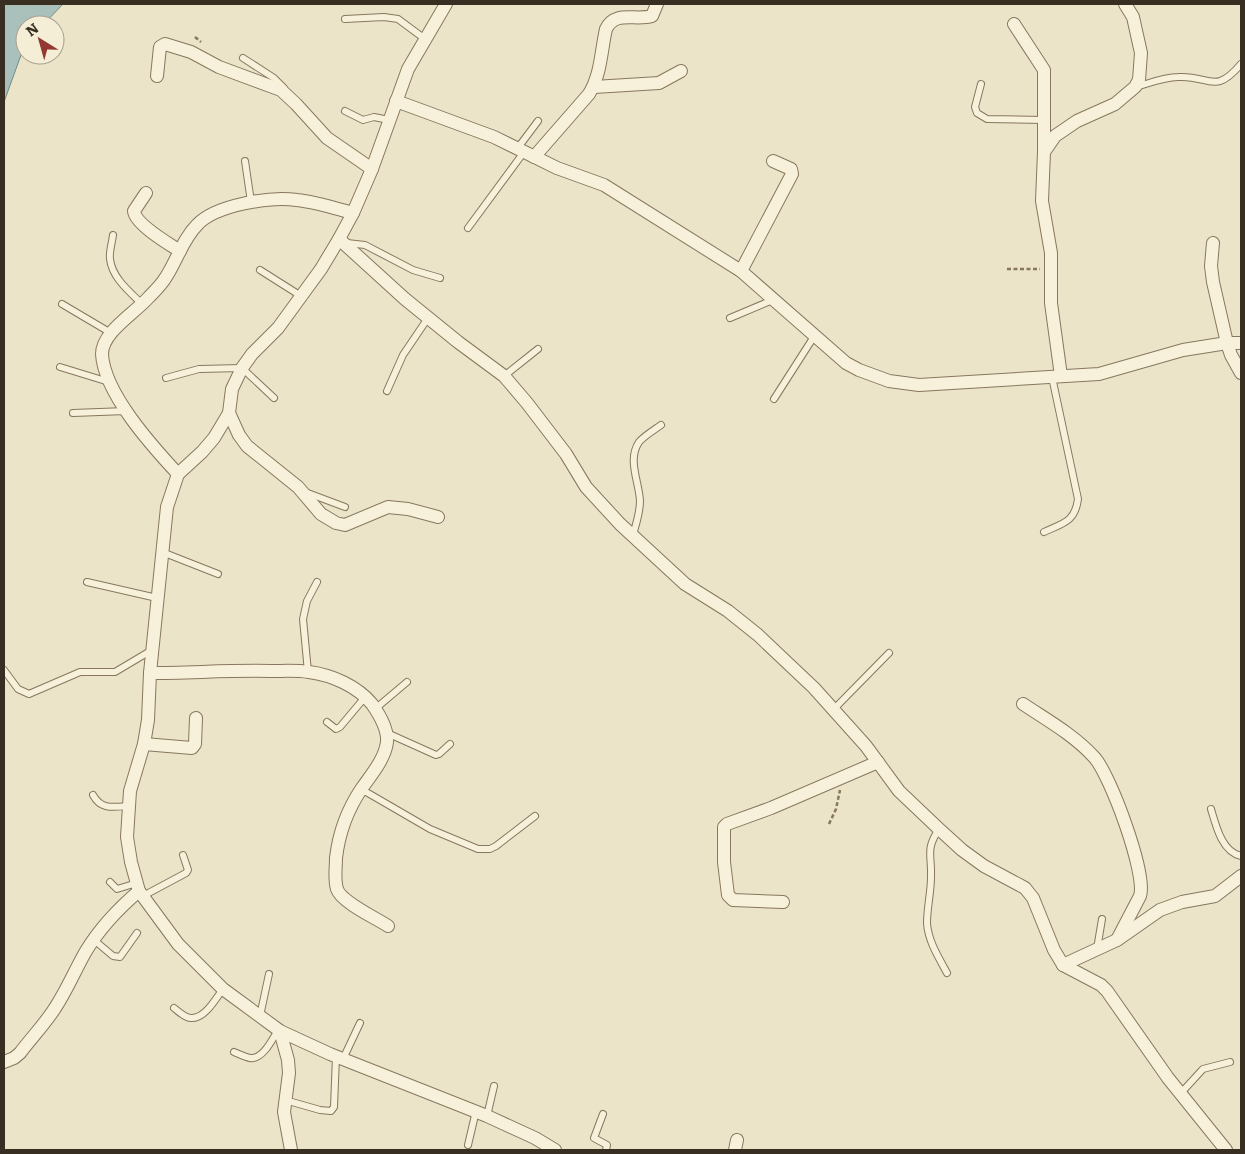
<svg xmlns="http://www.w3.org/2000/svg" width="1245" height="1154" font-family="Literata,serif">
  <rect width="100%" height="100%" fill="#ece4c8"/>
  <polygon fill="#a9c0bb" stroke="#6f8e89" points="4,4 63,4 43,25 25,25 25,44 4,102"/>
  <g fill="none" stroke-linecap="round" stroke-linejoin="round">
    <g stroke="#87775e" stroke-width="8">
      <g id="service">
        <polyline points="345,19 384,17 398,19 425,39"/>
        <polyline points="243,58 274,78 284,88"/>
        <polyline points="981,84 975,107 977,113 987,119 1044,120"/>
        <path d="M 1136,87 C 1150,83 1164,77 1178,77 C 1210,75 1214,96 1241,64"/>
        <polyline points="345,111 363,120 374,117 389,120"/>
        <polyline points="517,149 538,121"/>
        <polyline points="245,161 251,202"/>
        <polyline points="468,228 524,152"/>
        <path d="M 113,235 C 112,243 109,252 110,259 C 112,278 130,292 143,305"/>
        <polyline points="347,243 365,245 413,270 440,278"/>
        <polyline points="260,270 301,296"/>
        <polyline points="62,304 111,333"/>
        <polyline points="730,318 775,299"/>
        <polyline points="60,367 109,382"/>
        <polyline points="504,376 538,349"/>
        <polyline points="166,378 199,369 242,368 274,398"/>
        <polyline points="387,391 403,355 428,318"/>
        <polyline points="774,399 815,335"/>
        <polyline points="73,413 126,411"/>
        <polyline points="305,492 345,507"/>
        <path d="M 1044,532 C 1063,523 1075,522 1078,499 L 1052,377"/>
        <path d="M 633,535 C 636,524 640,513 640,501 C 639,481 627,460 639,442 C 644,436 654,430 661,425"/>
        <polyline points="162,552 218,574"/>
        <polyline points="87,582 157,598"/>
        <polyline points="4,670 18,689 29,694 80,672 115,672 152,650"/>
        <polyline points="308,672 303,619 307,601 317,582"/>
        <polyline points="375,709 407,682"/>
        <polyline points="833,710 889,653"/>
        <polyline points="327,722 336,729 340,727 366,696"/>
        <polyline points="387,733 436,755 439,754 450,744"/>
        <polyline points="361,789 430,829 478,849 490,849 496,846 535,816"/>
        <path d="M 93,795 C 101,810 113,807 128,806"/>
        <path d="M 1211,809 C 1216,826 1222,852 1241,856"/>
        <path d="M 939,829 C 925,850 932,855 931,877 C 931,892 927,908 927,923 C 928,941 939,958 947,973"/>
        <polyline points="110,882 117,889 137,883"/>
        <polyline points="143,896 186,873 188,870 183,855"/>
        <polyline points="94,940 113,956 120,957 137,933"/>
        <polyline points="1097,949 1102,919"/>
        <path d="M 174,1008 C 179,1012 185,1018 191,1018 C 205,1019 216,998 223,989"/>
        <polyline points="260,1016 269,974"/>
        <path d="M 234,1052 C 239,1054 245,1057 250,1058 C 263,1060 273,1038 278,1030"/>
        <polyline points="343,1059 360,1023"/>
        <polyline points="1180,1094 1203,1069 1230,1062"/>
        <polyline points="285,1100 320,1110 331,1111 334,1107 336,1056"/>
        <polyline points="603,1114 594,1138 607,1145 606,1150"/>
        <polyline points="487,1116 494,1086"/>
        <polyline points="468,1145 476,1111"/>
      </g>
    </g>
    <g stroke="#87775e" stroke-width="14">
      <g id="minor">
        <polyline points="446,4 408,69 372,169 353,213 339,239 321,269 278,328 252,354 242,368 232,389 229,413 214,438 202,452 178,474 167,507 150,673 148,720 144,744 130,791 127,837 131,862 139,891 178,944 223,989 280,1031 330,1054 487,1116 535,1138 555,1150"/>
        <polyline points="1014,24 1044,70 1044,152"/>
        <polyline points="157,76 160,47 165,44 191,52 219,67 281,90 296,104 327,138 372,169"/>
        <polyline points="594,87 659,83 681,71"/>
        <polyline points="396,101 494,137 557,168 604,185 741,271 846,363 859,370 889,381 919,385 1099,374 1183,350 1227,343 1241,343"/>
        <path d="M 534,157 L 589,94 C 601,75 601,51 606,29 C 615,10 635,21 652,16 L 657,4"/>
        <path d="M 146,193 L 134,211 C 135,224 169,244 180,251"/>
        <polyline points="339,239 405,299 458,342 504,376 527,403 566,454 586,487 620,524 685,584 728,611 758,635 814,688 866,746 899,791 939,829 962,850 984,866 1025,888 1033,898 1054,950 1063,965 1101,985 1107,991 1168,1078 1226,1150"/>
        <polyline points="1213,243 1211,266 1213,282 1227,343 1231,355 1241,373"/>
        <polyline points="741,271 792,174 791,169 773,161"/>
        <polyline points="1061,376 1051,303 1051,253 1042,201 1044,152 1055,136 1077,121 1115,104 1135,87 1139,80 1141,53 1133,17 1125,4"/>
        <polyline points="229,413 239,435 247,446 298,487 321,514 336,523 345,525 388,507 408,509 438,517"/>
        <path d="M 178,474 C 152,446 104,393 102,354 C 102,332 135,313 149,297 C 155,291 162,284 166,277 C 177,260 183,239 197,225 C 215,205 271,196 297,200 C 316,202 334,208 353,213"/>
        <path d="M 150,673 C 190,673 231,670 271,671 C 283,671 297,670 309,672 C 332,675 357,686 372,704 C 379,714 388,730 387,742 C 385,759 371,775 362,788 C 347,810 339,832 336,858 C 336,868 334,879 337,889 C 341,902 376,918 388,926"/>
        <path d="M 1023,704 C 1047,720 1074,735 1094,757 C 1110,774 1147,874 1140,896 L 1117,940"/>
        <polyline points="144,744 192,748 195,744 196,718"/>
        <polyline points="783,902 733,900 728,895 724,862 724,827 727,824 771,808 878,762"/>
        <polyline points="1063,965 1117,940 1160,910 1182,902 1215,896 1241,876"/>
        <polyline points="280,1031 288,1060 289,1073 284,1112 291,1150"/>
        <path d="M 4,1062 L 14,1058 L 20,1053 C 31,1038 45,1024 55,1008 C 67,990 75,970 86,951 C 100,928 119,908 139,891"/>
        <polyline points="735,1150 737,1140"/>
      </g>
    </g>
    <g stroke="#87775e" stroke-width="2.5" stroke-dasharray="4 2.5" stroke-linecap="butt">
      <polyline points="195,37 201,42"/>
      <polyline points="1007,269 1040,269"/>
      <polyline points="829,824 836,809 840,790"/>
    </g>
    <use href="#service" stroke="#f7f1db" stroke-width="6"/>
    <use href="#minor" stroke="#f7f1db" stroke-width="12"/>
  </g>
  <rect width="1245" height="1154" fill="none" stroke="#382e21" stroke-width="10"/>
  <g transform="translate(40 40) rotate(323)"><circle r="24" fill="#f4eed7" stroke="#a9a18e"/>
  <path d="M0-4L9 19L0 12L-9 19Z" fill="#923931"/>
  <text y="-8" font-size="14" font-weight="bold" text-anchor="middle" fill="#382e21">N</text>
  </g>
</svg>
